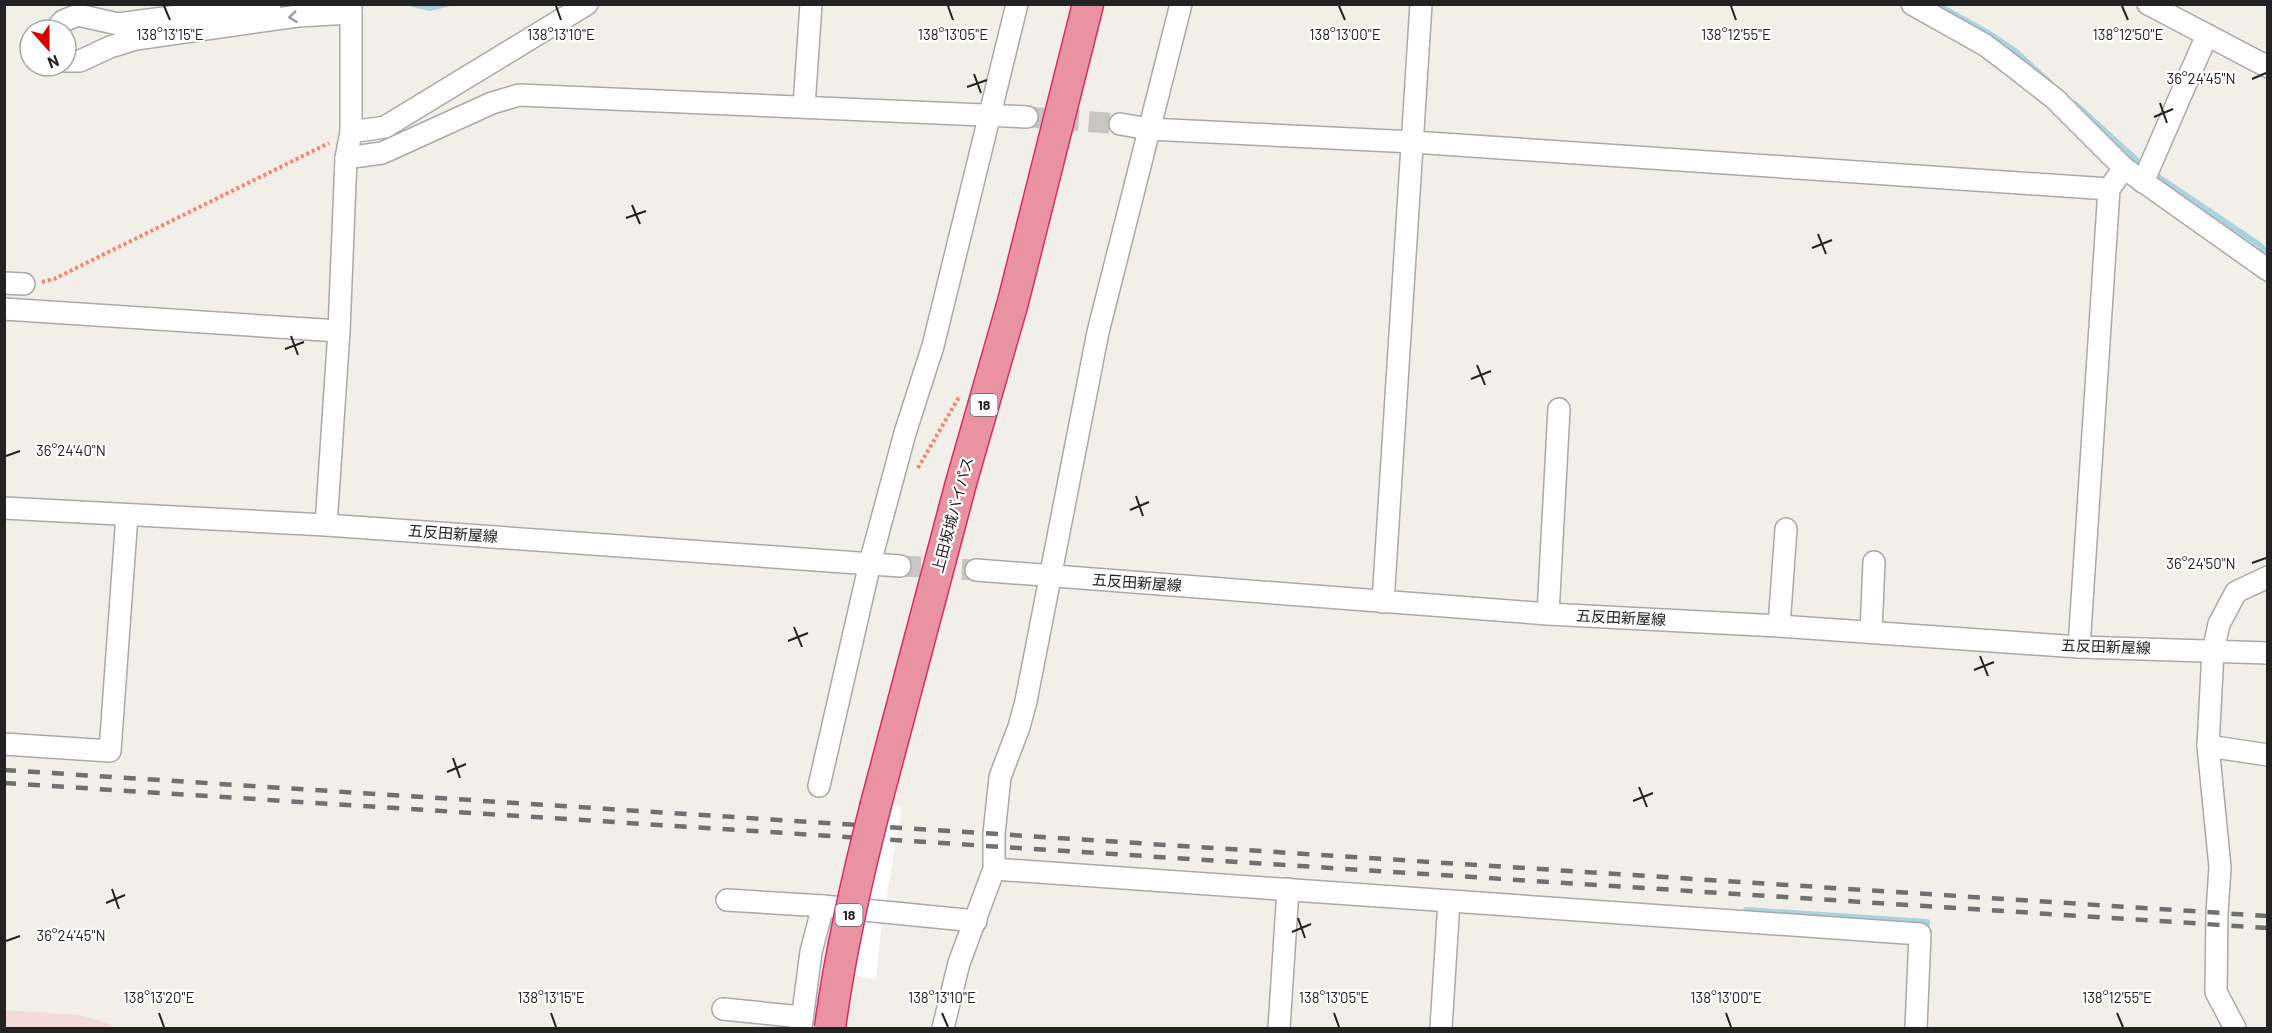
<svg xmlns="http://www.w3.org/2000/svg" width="2272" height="1033" font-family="Barlow,'Noto Sans JP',sans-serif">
  <rect width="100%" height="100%" fill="#f2efe9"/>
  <polygon fill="#f2dad9" points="4,1010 79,1015 110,1024 114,1028 5,1028"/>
  <polygon fill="#fff" points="860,802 902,806 881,929 876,979 824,972 841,885"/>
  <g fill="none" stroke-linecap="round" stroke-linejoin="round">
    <g stroke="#aad3df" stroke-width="6">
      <polyline points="413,4 430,8 446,4"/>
      <polyline points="1936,4 1988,33 2015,51 2049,82"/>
      <polyline points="2075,104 2142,165"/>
      <polyline points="2154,174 2258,244 2268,253"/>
      <polyline points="1746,910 1927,922 1927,924"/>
    </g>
    <g stroke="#c8c6c1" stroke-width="21" stroke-dasharray="21 10" stroke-linecap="butt">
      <polyline points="1027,117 1120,124"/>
      <polyline points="900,566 976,570"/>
    </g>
    <g stroke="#a9a9a9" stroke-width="24">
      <g id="minor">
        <polyline points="1912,4 1985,45 2014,67 2055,99 2124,168 2268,270"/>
        <polyline points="2148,4 2268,67"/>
        <polyline points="55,30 63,21 78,15 118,24 270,4"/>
        <polyline points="66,61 80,61 110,47 136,39 298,16 351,13"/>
        <polyline points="804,106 811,4"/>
        <polyline points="1120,124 1149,129 1413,142 2109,189"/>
        <polyline points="351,132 385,127 587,4"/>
        <polyline points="346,158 382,153 492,103 519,95 1027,117"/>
        <polyline points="2143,182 2207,35"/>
        <polyline points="4,283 24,284"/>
        <polyline points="4,309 339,331"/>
        <polyline points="4,508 326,525 900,566"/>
        <polyline points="326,525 339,331 346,158 351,132 351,4"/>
        <polyline points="976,570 1548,614 1779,626 2079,647 2268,653"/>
        <polyline points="1383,602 1421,4"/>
        <polyline points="1548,614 1559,409"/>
        <polyline points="1779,626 1786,529"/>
        <polyline points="1871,632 1874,562"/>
        <polyline points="2079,647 2109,189 2124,168"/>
        <polyline points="4,744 110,751 127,515"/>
        <polyline points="2208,746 2268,755"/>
        <polyline points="819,786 870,563 905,433 933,346 1017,4"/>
        <polyline points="994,869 1920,934 1916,1028"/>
        <polyline points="727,900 823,906 976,921"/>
        <polyline points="723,1009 802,1017"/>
        <polyline points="801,1028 811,952 823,906"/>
        <polyline points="943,1028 959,963 994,869 994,834 1000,777 1019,727 1026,701 1098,332 1181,4"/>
        <polyline points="1279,1028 1288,889"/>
        <polyline points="1441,1028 1449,901"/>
        <polyline points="2235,1028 2216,992 2217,913 2220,867 2208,746 2213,651 2219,624 2236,592 2268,577"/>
      </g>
    </g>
    <g stroke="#dc2a67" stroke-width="33">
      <polyline id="highway" points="876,804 961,483 1013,302 1088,4"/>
    </g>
    <g stroke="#fa8072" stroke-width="4" stroke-dasharray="3 3" stroke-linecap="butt">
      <polyline points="42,282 54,279 329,143"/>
      <polyline points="918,468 959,397"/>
    </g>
    <use href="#minor" stroke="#fff" stroke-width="21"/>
    <use href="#highway" stroke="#e892a2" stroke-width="30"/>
    <g stroke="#707070" stroke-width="4.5" stroke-dasharray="12 12" stroke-linecap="butt">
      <polyline points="4,770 2268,916"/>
      <polyline points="4,783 2268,928"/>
    </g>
    <g stroke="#dc2a67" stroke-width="33" stroke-linecap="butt">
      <path id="highway-bridge" d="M 830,1028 C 840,952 857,878 876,804"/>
    </g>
    <use href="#highway-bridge" stroke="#e892a2" stroke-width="30"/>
  </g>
  <defs><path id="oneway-chevron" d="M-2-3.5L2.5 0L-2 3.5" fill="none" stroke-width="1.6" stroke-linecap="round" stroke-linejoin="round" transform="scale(1.5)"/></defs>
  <use stroke="#9c9c9c" href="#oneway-chevron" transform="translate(293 17) rotate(173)"/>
  <path fill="none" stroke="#222" stroke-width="2" d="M 164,6 L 170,20M 556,6 L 561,20M 948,6 L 953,20M 1339,6 L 1345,20M 1731,6 L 1736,20M 2122,6 L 2128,20M 974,74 L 981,93M 2252,79 L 2266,73M 967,87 L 987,80M 2160,103 L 2167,123M 2154,117 L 2173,109M 632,205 L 640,224M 626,218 L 646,211M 1818,234 L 1826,254M 1812,248 L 1832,240M 291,336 L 298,355M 285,349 L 304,342M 1477,365 L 1485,385M 1471,379 L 1491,371M 6,456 L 20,451M 1136,496 L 1143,516M 1130,510 L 1149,502M 2252,563 L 2266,558M 794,627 L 802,647M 788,641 L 808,633M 1980,656 L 1988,676M 1974,670 L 1994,662M 453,758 L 460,778M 447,772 L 466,764M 1639,787 L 1647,807M 1633,801 L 1653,793M 112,889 L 119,909M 106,903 L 125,895M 1298,918 L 1305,938M 1292,932 L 1311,924M 6,941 L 20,936M 159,1013 L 164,1027M 551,1013 L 556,1027M 942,1013 L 948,1027M 1334,1013 L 1339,1027M 1726,1013 L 1731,1027M 2117,1013 L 2123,1027"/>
  <g text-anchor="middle" stroke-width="4.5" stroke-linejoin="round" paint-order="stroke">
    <g fill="#fff" stroke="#646464" stroke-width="1.5">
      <rect x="970.5" y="394" width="27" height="22" rx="4.5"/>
      <rect x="835.5" y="904" width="27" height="22" rx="4.5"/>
    </g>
    <g font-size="14" font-weight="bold" fill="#222">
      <text x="984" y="410">18</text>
      <text x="849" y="920">18</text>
    </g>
    <g font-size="15" fill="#222" stroke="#fff">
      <text transform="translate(953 515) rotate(-75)" y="5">上田坂城バイパス</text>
      <text transform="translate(453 534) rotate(4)" y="5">五反田新屋線</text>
      <text transform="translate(1137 583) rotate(4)" y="5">五反田新屋線</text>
      <text transform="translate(1621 618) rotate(3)" y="5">五反田新屋線</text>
      <text transform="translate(2106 647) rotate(2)" y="5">五反田新屋線</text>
    </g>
  </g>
  <g font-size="15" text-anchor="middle" fill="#222" stroke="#fff" stroke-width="4.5" stroke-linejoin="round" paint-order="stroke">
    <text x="170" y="40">138°13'15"E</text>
    <text x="561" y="40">138°13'10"E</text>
    <text x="953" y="40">138°13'05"E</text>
    <text x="1345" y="40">138°13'00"E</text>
    <text x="1736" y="40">138°12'55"E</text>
    <text x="2128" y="40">138°12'50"E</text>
    <text x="2201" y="84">36°24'45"N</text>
    <text x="71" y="456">36°24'40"N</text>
    <text x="2201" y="569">36°24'50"N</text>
    <text x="71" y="941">36°24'45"N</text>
    <text x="159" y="1003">138°13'20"E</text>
    <text x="551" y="1003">138°13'15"E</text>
    <text x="942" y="1003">138°13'10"E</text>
    <text x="1334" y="1003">138°13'05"E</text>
    <text x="1726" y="1003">138°13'00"E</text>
    <text x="2117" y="1003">138°12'55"E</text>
  </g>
  <rect width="2272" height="1033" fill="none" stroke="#222222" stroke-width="12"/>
  <g transform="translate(48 48) rotate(159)"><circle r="28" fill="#ffffff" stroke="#a7a7a7" stroke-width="1.5"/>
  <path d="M0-4.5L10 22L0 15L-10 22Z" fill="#d40000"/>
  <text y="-9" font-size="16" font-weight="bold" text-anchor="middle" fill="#222222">N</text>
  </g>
</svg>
